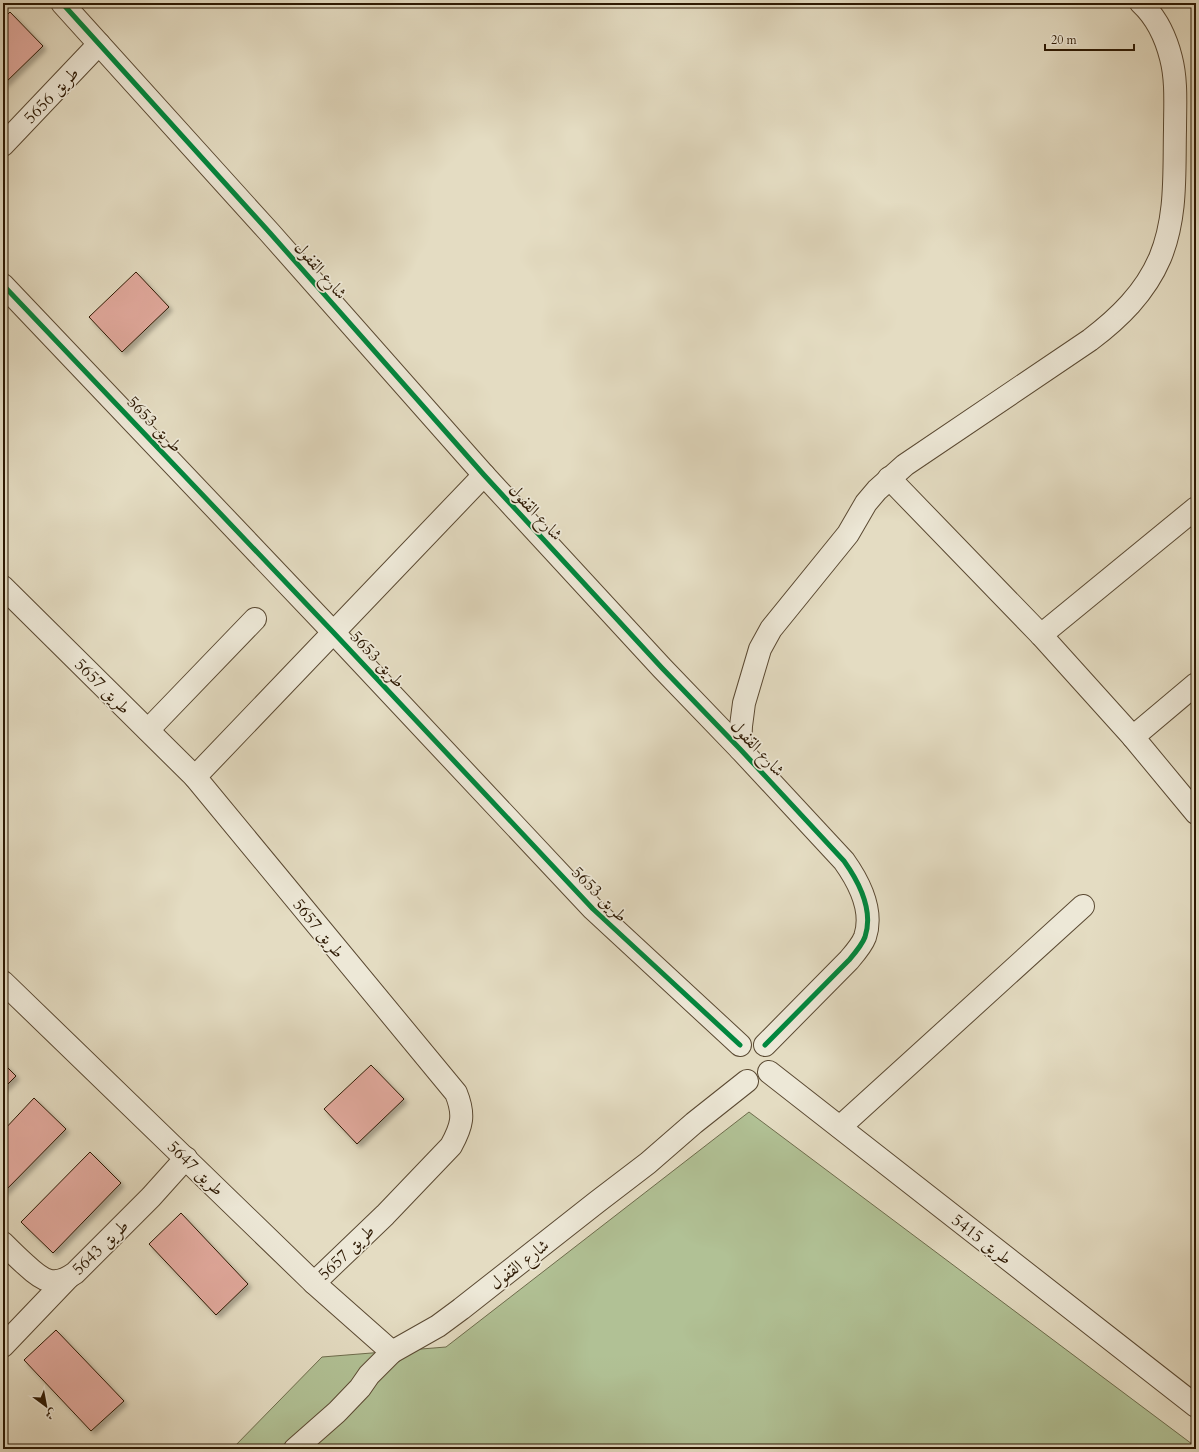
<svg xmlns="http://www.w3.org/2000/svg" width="1199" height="1452" font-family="Cardo,Amiri,serif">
  <defs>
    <filter id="shadow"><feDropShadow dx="3.5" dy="3.5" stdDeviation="2" flood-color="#0004"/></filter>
  </defs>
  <rect width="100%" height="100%" fill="#e4dcc2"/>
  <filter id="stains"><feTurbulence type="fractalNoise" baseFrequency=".005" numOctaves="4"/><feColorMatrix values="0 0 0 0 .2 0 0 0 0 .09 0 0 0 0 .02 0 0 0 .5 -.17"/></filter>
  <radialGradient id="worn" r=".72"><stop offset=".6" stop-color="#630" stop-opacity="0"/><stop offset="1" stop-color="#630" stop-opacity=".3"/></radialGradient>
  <polygon fill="#b1c195" stroke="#6e6c4c" points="749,1112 1196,1447 1196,1449 232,1449 322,1357 446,1347"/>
  <g fill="#e2aa9e" stroke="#2c1802" filter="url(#shadow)">
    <polygon points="10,12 43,46 3,85 3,19"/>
    <polygon points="136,272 169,307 122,352 89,317"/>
    <polygon points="3,1063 16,1076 3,1089"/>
    <polygon points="371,1065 404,1099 357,1144 324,1109"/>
    <polygon points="34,1098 66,1129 3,1193 3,1131"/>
    <polygon points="90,1152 121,1183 53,1253 21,1222"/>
    <polygon points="181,1213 248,1284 216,1315 149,1244"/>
    <polygon points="56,1330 124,1401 91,1431 24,1360"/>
  </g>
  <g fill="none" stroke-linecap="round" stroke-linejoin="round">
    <g stroke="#5a4932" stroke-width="24">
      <g id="minor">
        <path d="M 62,3 L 270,233 L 484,475 L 662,668 L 740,749 L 844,861 C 859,882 874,910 865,937 C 862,945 855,953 849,960 L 765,1045"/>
        <polyline points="3,145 99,44"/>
        <polyline points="3,285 333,632 593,909 740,1045"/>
        <polyline points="889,478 1041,635 1133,737 1196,813"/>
        <path d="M 3,587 L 195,777 L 456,1093 C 465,1115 462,1126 451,1146 L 385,1215 L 314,1283"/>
        <polyline points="1041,635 1196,508"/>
        <polyline points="148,730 255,619"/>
        <polyline points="1133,737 1196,684"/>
        <path d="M 740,749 L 741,726 L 744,703 L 760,649 L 771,629 L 848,534 L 866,503 L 877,490 L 905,465 L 1090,340 C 1119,318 1145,293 1160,258 C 1177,217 1174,174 1175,130 C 1175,106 1177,81 1171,58 C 1166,38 1156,17 1141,3"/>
        <polyline points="195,777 484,475"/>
        <polyline points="3,982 314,1283 392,1352"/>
        <polyline points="769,1072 1196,1406"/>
        <polyline points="840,1127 1083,906"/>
        <path d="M 3,1243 C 11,1251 18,1258 26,1265 C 43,1281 54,1288 75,1273 L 151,1197 L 186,1158"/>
        <polyline points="3,1346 68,1278"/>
        <polyline points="295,1449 337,1412 360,1388 369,1375 392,1352 438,1326 461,1309 597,1202 648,1163 694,1123 747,1081"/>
      </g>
    </g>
    <use href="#minor" stroke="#ede8d7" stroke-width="22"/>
    <g stroke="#ede8d7" stroke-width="8">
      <g id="cycleway">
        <path d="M 62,3 L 270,233 L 484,475 L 662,668 L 740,749 L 844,861 C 859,882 874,910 865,937 C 862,945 855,953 849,960 L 765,1045"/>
        <polyline points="3,285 333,632 593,909 740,1045"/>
      </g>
    </g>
    <use href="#cycleway" stroke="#00873e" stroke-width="5"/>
  </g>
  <g text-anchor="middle" stroke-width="3.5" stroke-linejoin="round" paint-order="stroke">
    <g font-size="17" fill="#2c1802" stroke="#ede8d7">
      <text transform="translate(51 95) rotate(-46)" y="6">طريق 5656</text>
      <text transform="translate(321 270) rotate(49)" y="6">شارع القفول</text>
      <text transform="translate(155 424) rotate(46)" y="6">طريق 5653</text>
      <text transform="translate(536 512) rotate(47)" y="6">شارع القفول</text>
      <text transform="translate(378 659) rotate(47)" y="6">طريق 5653</text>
      <text transform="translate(103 686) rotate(45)" y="6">طريق 5657</text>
      <text transform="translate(758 748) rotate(47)" y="6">شارع القفول</text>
      <text transform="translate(600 894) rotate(45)" y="6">طريق 5653</text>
      <text transform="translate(319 928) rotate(51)" y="6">طريق 5657</text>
      <text transform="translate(196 1168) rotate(44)" y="6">طريق 5647</text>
      <text transform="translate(982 1239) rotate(38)" y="6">طريق 5415</text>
      <text transform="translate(100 1247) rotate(-44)" y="6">طريق 5643</text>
      <text transform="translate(346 1252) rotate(-44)" y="6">طريق 5657</text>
      <text transform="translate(519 1264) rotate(-38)" y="6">شارع القفول</text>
    </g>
  </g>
  <rect width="1199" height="1452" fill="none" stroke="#e4dcc2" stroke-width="16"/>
  <rect x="4" y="4" width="1191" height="1444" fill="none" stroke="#2c1802" stroke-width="2"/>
  <rect x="8" y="8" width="1183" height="1436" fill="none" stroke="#2c1802"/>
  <g transform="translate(46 1406) rotate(148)" stroke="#ede8d7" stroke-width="3" paint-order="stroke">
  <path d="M0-3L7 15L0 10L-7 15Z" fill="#2c1802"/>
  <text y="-6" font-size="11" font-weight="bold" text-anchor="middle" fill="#2c1802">ش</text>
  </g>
  <path d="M1045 44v6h89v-6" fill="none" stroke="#2c1802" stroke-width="2"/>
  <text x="1051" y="44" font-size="12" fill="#2c1802" stroke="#ede8d7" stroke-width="3" paint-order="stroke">20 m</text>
  <rect width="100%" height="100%" filter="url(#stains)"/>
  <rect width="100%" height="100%" fill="url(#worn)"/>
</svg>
